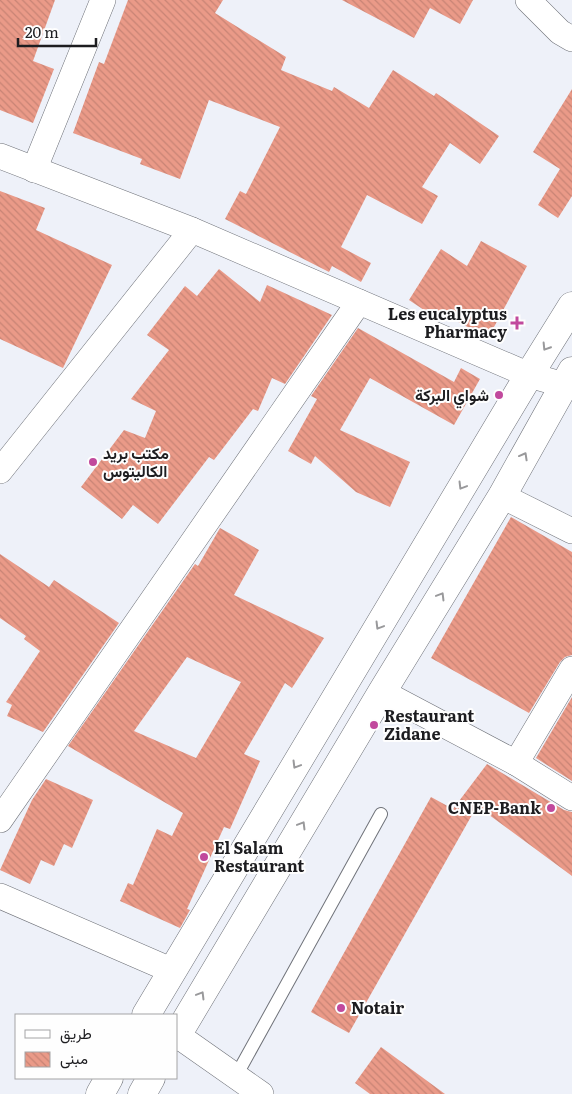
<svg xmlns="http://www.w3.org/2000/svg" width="572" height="1094" font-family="Literata,Vazirmatn,serif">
  <defs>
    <pattern id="building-back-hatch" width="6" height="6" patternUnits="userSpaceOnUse" patternTransform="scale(1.25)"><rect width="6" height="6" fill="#ea9a88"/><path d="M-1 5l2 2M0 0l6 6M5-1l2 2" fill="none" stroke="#c88475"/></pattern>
  </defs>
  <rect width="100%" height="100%" fill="#eef1f9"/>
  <g fill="url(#building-back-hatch)" fill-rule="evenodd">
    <polygon points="0,0 55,0 33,61 54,69 33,123 0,110"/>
    <polygon points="128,0 223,0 215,13 286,57 281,70 332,91 334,87 369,108 393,70 434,96 436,93 499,136 480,164 450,143 422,187 438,196 422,224 367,195 341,247 371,263 361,282 332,266 329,272 225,219 240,191 246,194 280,127 209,100 180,179 140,164 142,159 73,133 99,62 104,64"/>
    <polygon points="342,0 473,0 460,24 430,8 414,38"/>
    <polygon points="572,89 572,196 558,218 538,205 560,169 533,152"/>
    <polygon points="0,191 45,208 36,230 112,265 63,368 0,339"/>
    <polygon points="481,241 527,266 488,338 440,312 436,318 409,300 441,249 467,266"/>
    <polygon points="219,269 260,302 267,285 332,315 285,384 272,378 258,411 253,409 214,460 209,457 158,524 133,505 122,519 81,487 124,430 145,438 156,411 131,399 169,350 147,335 185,286 197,296"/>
    <polygon points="358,328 454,382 461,368 480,379 454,425 370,378 340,430 410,462 390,507 356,492 315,456 311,464 288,451 317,399 311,396"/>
    <polygon points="511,517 572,552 572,655 565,657 560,662 529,713 431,658"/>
    <path d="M 220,528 L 259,550 L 234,595 L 324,638 L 292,688 L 285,683 L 244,754 L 260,761 L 230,829 L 224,827 L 187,909 L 190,910 L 180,928 L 120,901 L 128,883 L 133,885 L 157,829 L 172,836 L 183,813 L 68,746 L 195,564 L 198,566 ZM 187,657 L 241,682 L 196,758 L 134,731 Z"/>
    <polygon points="0,554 49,587 54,580 119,623 43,732 7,716 12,705 6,702 40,651 24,639 26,636 0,618"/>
    <polygon points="572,697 572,781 536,758"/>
    <polygon points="487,764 564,810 572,812 572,876 477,806 349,1033 311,1012 431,797 453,809"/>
    <polygon points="46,779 93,800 72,848 64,844 54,866 41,860 30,884 0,870 32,800"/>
    <polygon points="381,1047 445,1094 370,1094 355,1083"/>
  </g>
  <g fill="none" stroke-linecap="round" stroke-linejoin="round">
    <g stroke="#70737a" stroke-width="14">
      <polyline id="service" points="236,1076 381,814"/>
    </g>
    <g stroke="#70737a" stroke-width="26">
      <g id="minor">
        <polyline points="528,0 560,32 572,39"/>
        <polyline points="0,156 192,230 529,375 564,385"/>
        <polyline points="34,170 103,0"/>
        <polyline points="0,471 192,230"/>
        <polyline points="502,496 572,531"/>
        <polyline points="382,692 516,763 572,798"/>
        <polyline points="516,763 572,669"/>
        <polyline points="0,820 359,302"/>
        <polyline points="0,896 173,971"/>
        <polyline points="177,1035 261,1094"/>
      </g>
    </g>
    <g stroke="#70737a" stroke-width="29">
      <g id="primary">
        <polyline points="146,1015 529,375 572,306"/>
        <polyline points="176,1037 382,692 502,496 572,371"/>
        <polyline points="100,1094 109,1078"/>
        <polyline points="142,1094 151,1078"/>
      </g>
    </g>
    <use href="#service" stroke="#fff" stroke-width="12"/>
    <use href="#minor" stroke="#fff" stroke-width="25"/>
    <use href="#primary" stroke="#fff" stroke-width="28"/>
  </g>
  <defs><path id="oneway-chevron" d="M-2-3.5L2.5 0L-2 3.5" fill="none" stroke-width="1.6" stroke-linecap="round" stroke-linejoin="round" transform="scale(1.25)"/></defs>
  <g stroke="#99999b">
    <use href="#oneway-chevron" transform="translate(546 347) rotate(122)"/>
    <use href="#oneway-chevron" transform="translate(524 456) rotate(-61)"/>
    <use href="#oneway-chevron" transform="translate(462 486) rotate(121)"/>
    <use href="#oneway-chevron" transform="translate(441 596) rotate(-59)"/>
    <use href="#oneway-chevron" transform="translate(379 626) rotate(121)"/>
    <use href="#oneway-chevron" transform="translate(296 765) rotate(121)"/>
    <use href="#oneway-chevron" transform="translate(302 825) rotate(-59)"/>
    <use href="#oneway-chevron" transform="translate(201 995) rotate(-59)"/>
  </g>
  <g fill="#c1499d" stroke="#fefefe" stroke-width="2">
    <path d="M514.5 315.5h5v5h5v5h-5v5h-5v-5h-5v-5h5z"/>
    <circle cx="499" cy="395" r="5"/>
    <circle cx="93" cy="462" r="5"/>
    <circle cx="374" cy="725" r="5"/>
    <circle cx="551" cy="808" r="5"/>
    <circle cx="204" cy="857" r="5"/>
    <circle cx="341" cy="1008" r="5"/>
  </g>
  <g text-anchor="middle" stroke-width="4" stroke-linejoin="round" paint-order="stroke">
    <g font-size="16" font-weight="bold" fill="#1d1d20" stroke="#fefefe" text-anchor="start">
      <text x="507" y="320" text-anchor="end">Les eucalyptus<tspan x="507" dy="18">Pharmacy</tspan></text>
      <text x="489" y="401" text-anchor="end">شواي البركة</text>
      <text x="103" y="459">مكتب بريد<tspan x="103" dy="18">الكاليتوس</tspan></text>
      <text x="384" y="722">Restaurant<tspan x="384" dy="18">Zidane</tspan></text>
      <text x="541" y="814" text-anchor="end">CNEP-Bank</text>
      <text x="214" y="854">El Salam<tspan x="214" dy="18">Restaurant</tspan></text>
      <text x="351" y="1014">Notair</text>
    </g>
  </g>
  <rect x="15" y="1014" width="162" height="65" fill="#fefefe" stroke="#a4a4a5"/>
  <rect x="25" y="1030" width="25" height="8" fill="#ffffff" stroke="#a4a4a5"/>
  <text x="60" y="1039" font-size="15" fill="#1d1d20">طريق</text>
  <rect x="25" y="1052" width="25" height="15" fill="url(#building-back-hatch)" stroke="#a4a4a5"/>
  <text x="60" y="1064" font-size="15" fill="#1d1d20">مبنى</text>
  <path d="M18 38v8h78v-8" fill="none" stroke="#1d1d20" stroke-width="2.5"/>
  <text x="25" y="38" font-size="15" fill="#1d1d20" stroke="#fefefe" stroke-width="4" paint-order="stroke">20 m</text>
</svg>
